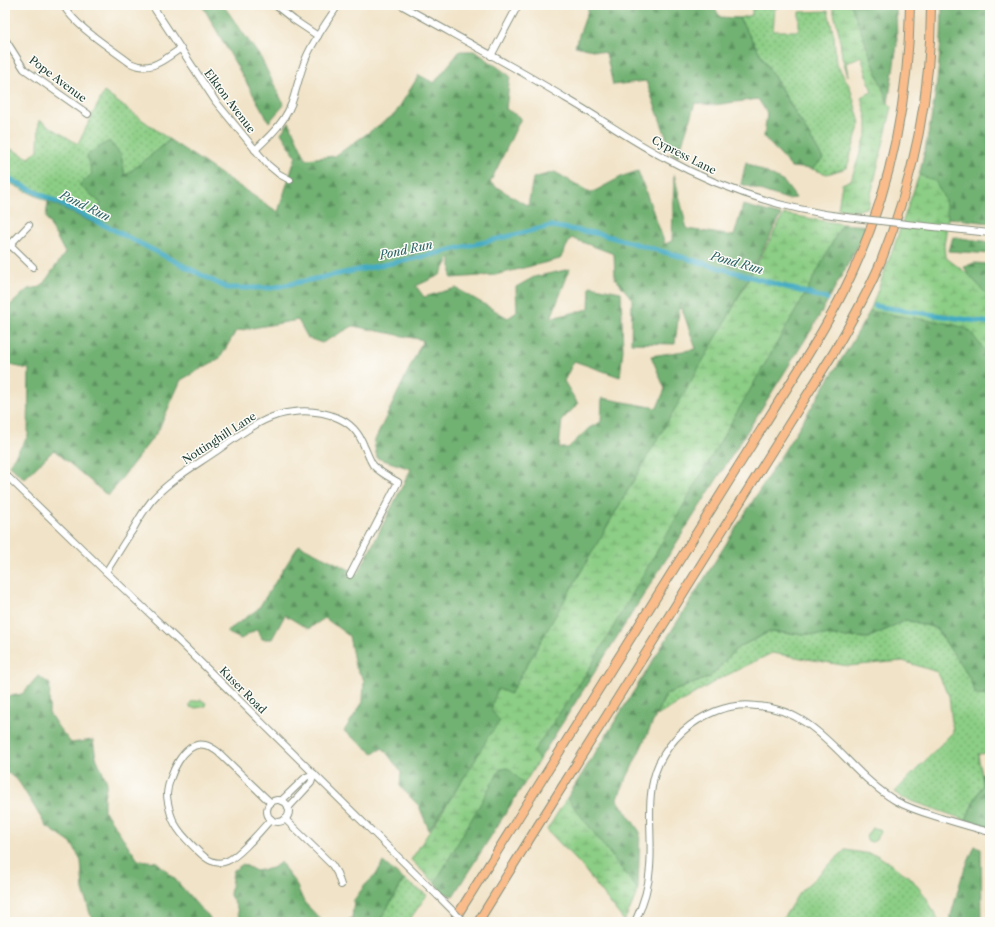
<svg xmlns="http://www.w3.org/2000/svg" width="995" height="927" font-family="'Libre Caslon Text',serif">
  <defs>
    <pattern id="grass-dots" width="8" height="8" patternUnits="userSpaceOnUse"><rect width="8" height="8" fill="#8cce85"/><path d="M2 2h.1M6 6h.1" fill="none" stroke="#72a86e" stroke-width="1.8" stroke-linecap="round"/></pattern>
    <pattern id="forest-firs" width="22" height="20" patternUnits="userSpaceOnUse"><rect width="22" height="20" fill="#71b172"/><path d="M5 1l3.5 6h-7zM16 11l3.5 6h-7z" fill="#5c915e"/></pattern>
    <pattern id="wetland-marsh" width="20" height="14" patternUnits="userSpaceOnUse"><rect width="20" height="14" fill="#8cce85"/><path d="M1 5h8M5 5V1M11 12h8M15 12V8" fill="none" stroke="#72a86e"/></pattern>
  </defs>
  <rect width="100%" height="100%" fill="#fdfcf7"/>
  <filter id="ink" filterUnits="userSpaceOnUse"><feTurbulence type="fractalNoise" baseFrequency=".025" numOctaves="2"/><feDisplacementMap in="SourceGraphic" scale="8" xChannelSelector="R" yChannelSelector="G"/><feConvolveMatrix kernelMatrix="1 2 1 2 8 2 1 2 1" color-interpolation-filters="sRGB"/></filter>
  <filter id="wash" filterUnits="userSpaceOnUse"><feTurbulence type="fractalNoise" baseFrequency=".012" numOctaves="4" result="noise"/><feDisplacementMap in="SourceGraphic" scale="16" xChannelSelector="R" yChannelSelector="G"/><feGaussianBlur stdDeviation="0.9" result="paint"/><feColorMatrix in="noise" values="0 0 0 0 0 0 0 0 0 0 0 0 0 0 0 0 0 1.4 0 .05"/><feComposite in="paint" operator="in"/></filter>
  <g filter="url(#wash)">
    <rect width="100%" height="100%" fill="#f1e3c7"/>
    <g fill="url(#grass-dots)" stroke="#56865c">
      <polygon points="752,5 780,5 781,7 775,8 773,31 799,31 799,12 828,11 834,36 836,63 850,87 860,123 847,168 827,174 812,169 823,159 739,18 752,15"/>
      <polygon points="104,92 170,140 125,176 121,155 93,223 5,181 5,146 29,158 38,150 39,120 78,144"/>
      <polygon points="906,620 936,628 969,677 976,695 990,696 990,753 978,754 983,784 973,803 966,820 900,797 895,792 953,732 949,696 937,672 903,661 848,666 772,653 719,679 657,716 666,694 710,677 737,648 769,632 868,638"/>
      <polygon points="845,850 877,855 911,878 926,897 939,922 781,922 799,893"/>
      <polygon points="404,880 427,895 408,922 379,922"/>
    </g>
    <g fill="url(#forest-firs)" stroke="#487753" fill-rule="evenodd">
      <polygon points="202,5 223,5 261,58 284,105 269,122"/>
      <polygon points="590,5 713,5 720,17 739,18 823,159 812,169 791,167 764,137 767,113 758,99 714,105 695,103 678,157 672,153 646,81 613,85 606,53 575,46"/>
      <polygon points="851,5 896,5 897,45 888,103"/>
      <path d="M 942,5 L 990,5 L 990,223 L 948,218 L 945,200 L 919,175 C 923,160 926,145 929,130 C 937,89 942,47 942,5 Z"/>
      <path d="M 460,51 L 475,51 L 510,76 L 506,109 L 521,118 L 490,183 L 528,206 L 533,178 L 555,172 L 591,193 L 623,176 L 638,171 L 665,244 L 672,241 L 674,174 L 687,229 L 734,236 L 743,205 L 781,215 L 727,319 L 515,686 L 510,694 L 498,689 L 500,721 L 492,733 L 473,764 L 429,830 L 419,806 L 400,786 L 401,772 L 383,748 L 373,753 L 344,731 L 363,702 L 364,680 L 355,666 L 349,636 L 325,618 L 308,629 L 285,615 L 272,639 L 262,639 L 257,629 L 241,639 L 226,632 L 258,609 L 299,545 L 358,574 L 411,469 L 377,458 L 374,442 L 423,340 L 353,326 L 322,343 L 308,338 L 298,320 L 236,331 L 220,358 L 181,380 L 158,431 L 108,496 L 54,450 L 24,479 L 9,465 L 28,436 L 29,369 L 5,364 L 5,310 L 28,289 L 41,287 L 65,253 L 46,217 L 48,201 L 93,223 L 101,203 L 79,185 L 92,174 L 87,155 L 109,141 L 121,155 L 125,176 L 170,140 L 278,212 L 296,156 L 281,133 L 289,122 L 306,159 L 335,156 L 395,114 L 419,75 L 434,83 ZM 571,238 L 614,254 L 615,278 L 632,299 L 631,343 L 675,344 L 680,303 L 696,349 L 651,356 L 665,389 L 657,408 L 602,398 L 601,422 L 589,428 L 568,448 L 559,448 L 562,420 L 578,404 L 564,381 L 574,361 L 620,377 L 623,350 L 621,292 L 590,286 L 589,309 L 551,318 L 570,269 L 534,277 L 516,287 L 517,312 L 508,318 L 456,288 L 424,297 L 416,286 L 440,275 L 451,256 L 451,278 L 495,275 L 560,259 Z"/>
      <polygon points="746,162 784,182 796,198 787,199 741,184"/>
      <polygon points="842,224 869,226 812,329 539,760 533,752 586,674 804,296"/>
      <polygon points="953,237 990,242 990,254 949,251"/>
      <polygon points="974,263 990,264 990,298 969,275 964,267"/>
      <polygon points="870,311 953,324 969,330 990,357 990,574 985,579 986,611 990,617 990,696 976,695 969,677 936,628 906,620 868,638 769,632 737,648 710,677 666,694 617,799 640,832 638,890 567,798 851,344"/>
      <polygon points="38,676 50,684 49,713 59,728 71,743 93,740 96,757 107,782 104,798 104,810 138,860 157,862 174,878 200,908 208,915 212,922 96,922 90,914 83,890 81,861 72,844 46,826 19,782 8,773 5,774 5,697 22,694"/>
      <polygon points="508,768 524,784 453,896 443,893 435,883 500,769"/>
      <polygon points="982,773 990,775 990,827 966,820 973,803 983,784"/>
      <polygon points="975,846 981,848 982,922 950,922 951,915 962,876"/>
      <polygon points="281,862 288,874 295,882 304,902 323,922 326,922 240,922 237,908 230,895 233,871 243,864 256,871 273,868"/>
      <polygon points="383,862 404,880 379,922 343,922 352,918 354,900 365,885 376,875"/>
    </g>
    <g fill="url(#wetland-marsh)" stroke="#56865c">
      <polygon points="832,5 851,5 888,103 892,107 868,207 857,211 838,209 842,184 851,180 867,133 867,120 861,97 872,92 861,56 846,63 848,76 842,57 839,33"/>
      <polygon points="919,175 935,181 945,200 948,218 944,246 945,257 969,275 990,298 990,357 969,330 953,324 870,311 897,238"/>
      <polygon points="784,214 842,224 804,296 586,674 533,752 539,760 524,784 508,768 500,769 435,883 411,860 473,764 488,737 500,721 492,711 493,702 498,689 510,694 515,686 727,319"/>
      <path d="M 990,574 L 990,617 C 981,605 984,593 985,579 Z"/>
      <polygon points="567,798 638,890 631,907 624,921 581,865 547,830"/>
    </g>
    <g fill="#8cce85" stroke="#56865c">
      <path d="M 200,699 L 206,703 L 206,706 C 201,707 195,709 190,707 L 190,703 L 193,701 L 198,701 Z"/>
      <polygon points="873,828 880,829 881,832 878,835 876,840 872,842 868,841 866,837 871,829"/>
    </g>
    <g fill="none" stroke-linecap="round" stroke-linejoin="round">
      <g stroke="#42aac2" stroke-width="5">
        <polyline points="5,177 114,230 227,288 271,288 426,256 551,226 600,234 689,259 827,299"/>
        <polyline points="875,306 990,323"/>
      </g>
    </g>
  </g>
  <g filter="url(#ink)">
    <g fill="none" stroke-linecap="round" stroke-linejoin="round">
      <g stroke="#88907e" stroke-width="8">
        <g id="minor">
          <path d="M 63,5 C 77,28 108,46 130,63 C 151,73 163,60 180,49"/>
          <polyline points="152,5 216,102 267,164 279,174 290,180"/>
          <polyline points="275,5 294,20 318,36"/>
          <path d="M 401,5 C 456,36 513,66 567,99 C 599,117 630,140 663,157 C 719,188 781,209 846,217"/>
          <polyline points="5,39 24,69 88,114"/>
          <polyline points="491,56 518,5"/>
          <path d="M 255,150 C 272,134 288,119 294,96 C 298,83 301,70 306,58 C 314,39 327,22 338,5"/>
          <polyline points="915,225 990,233"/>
          <polyline points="5,240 33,267"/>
          <polyline points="5,250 29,225"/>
          <polyline points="5,474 106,572 185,647 438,896"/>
          <path d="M 106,572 C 115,558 123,544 132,531 C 138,520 144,510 152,500 C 170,480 193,467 215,452 C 234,439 255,422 278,415 C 297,410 319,410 338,418 C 350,423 359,433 364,446 C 367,452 369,459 373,465 C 380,473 389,477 398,482 L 350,575"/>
          <circle cx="278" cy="811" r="11"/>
          <polyline points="281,801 306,777 314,774"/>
          <polyline points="288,808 311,783 314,774"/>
          <path d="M 271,819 C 261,830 240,856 227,861 C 215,866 206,859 198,851 C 187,840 176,830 171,815 C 169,808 167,801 167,794 C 168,777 184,740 205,745 C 209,746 214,749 218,752 L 271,803"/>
          <polyline points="285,819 332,865 337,873 341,885"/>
          <path d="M 635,922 C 643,905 649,887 650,867 C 653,833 644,796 659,763 C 671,739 691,721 716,711 C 729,706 743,704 757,706 C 821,710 846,772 896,801 C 910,809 925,813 941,818 C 957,823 974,828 990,832"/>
        </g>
      </g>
      <g stroke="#88907e" stroke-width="10">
        <g id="highway">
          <path d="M 453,922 L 801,366 C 821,334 840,301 855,267 C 892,184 909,95 910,5"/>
          <path d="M 478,922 L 542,819 L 834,352 C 850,324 866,296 879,266 C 913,183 931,94 931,5"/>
        </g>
      </g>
      <use href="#minor" stroke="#fff" stroke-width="6"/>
      <use href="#highway" stroke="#f9bc8a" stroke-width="8"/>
      <g stroke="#88907e" stroke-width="8" stroke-linecap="butt">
        <g id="minor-bridge">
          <polyline points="846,217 915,225"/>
          <polyline points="438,896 464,922"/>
        </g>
      </g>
      <use href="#minor-bridge" stroke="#fff" stroke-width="6"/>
    </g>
  </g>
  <g text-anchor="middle" stroke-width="3" stroke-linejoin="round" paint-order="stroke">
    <g font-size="11" fill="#1f3d34" stroke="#fdfcf7">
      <text transform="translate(58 79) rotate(37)" y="4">Pope Avenue</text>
      <text transform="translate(230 101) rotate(53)" y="4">Elkton Avenue</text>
      <text transform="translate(684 155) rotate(27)" y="4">Cypress Lane</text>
      <text transform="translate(219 438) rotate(-33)" y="4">Nottinghill Lane</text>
      <text transform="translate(243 690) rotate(45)" y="4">Kuser Road</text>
    </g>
    <g font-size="12" font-style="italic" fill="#2b6366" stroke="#fdfcf7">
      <text transform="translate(85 206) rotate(26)" y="4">Pond Run</text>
      <text transform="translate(406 250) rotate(-12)" y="4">Pond Run</text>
      <text transform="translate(737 263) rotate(16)" y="4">Pond Run</text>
    </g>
  </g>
  <rect width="995" height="927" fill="none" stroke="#fdfcf7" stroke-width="20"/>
</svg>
